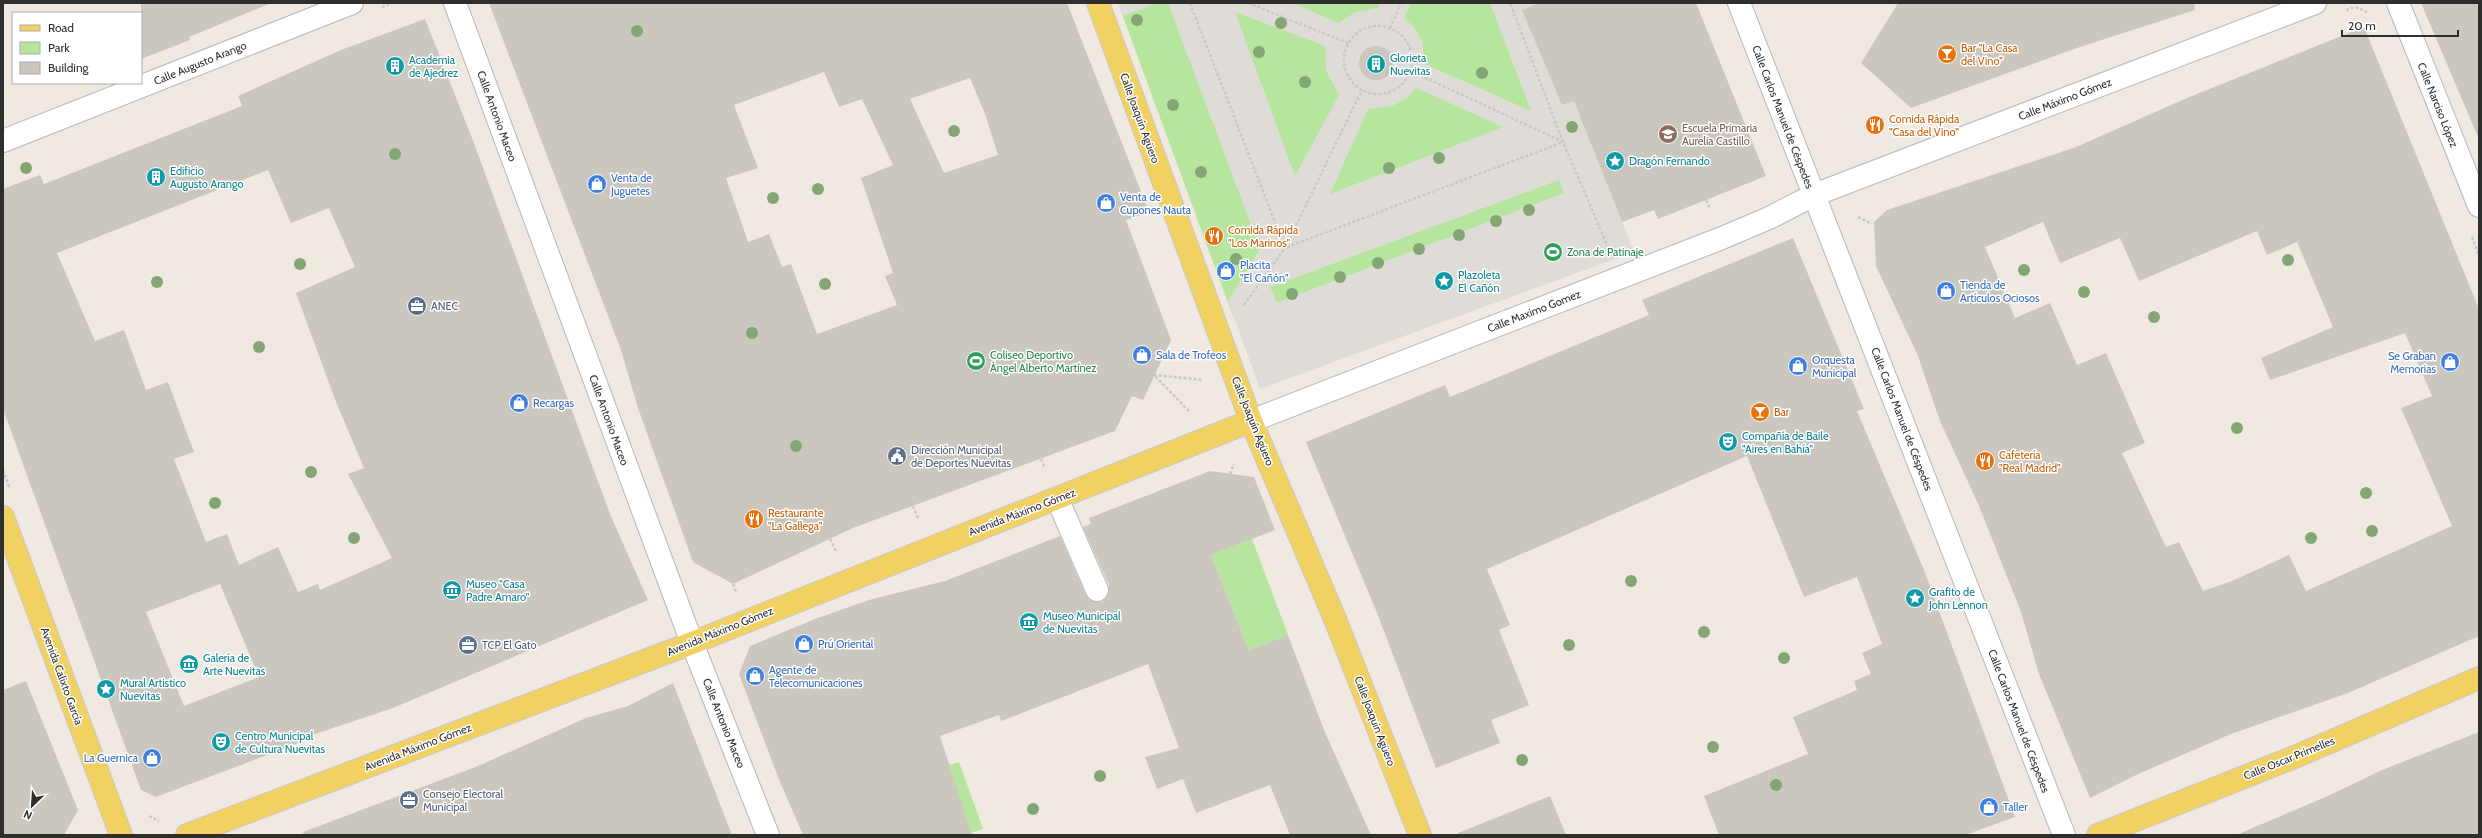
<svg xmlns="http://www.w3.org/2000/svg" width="2482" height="838" font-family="Cabin,sans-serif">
  <rect width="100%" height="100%" fill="#efe9e1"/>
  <g fill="#b6e59e">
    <polygon points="1118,3 1566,3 1574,101 1604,179 1234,319"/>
    <polygon points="1252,539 1288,635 1249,650 1211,555"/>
    <polygon points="959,762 983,829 963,835 955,782 949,765"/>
  </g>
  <g fill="#dfdcd8" fill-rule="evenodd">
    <polygon points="1118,3 1157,3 1123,16"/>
    <path d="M 1168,3 L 1292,3 L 1339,23 L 1355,12 L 1378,8 L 1380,3 L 1411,3 L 1404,18 L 1415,28 L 1422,41 L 1425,64 L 1531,111 L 1490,3 L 1566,3 L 1574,101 L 1634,252 L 1260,389 L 1228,301 L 1260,249 ZM 1235,12 L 1325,46 L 1326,71 L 1339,95 L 1295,176 ZM 1416,88 L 1503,127 L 1330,194 L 1368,109 L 1392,106 L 1406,99 ZM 1559,180 L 1564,193 L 1277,303 L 1270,287 Z"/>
  </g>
  <g fill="#cbc7bf" fill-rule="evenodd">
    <polygon points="141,3 269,3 269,4 189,37 190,40 141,59"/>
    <path d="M 489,3 L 1067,3 L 1149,212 L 1126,220 L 1171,340 L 1143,400 L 1132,396 L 1115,431 L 853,528 L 733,584 L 693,562 L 638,408 L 621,350 ZM 824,72 L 839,107 L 862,99 L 893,165 L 861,178 L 893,273 L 885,276 L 897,305 L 817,334 L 791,264 L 782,267 L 769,234 L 748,242 L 726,178 L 758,168 L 734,105 ZM 970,78 L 985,114 L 998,155 L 944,173 L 910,99 Z"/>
    <polygon points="1540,3 1696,3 1766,176 1658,219 1654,210 1622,222 1574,101 1562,105 1522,10"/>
    <polygon points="1898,3 2194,3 2195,10 2080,47 1911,108 1861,63"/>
    <polygon points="2421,3 2479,3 2479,137 2478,137"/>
    <path d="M 425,19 L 472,138 L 610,514 L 648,600 L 393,708 L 312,735 L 312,737 L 286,748 L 156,797 L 141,790 L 3,409 L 3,189 L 40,175 L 44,184 L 242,106 L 238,96 L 341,50 ZM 268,170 L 291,223 L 329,208 L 355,267 L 296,293 L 336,402 L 364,468 L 348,474 L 392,558 L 320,590 L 318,584 L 298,592 L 278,547 L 239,565 L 227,534 L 206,542 L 174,459 L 194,452 L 168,382 L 146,390 L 124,330 L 95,341 L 57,253 ZM 220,584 L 259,677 L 184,706 L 146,612 Z"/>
    <path d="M 2364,27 L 2479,309 L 2479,636 L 2348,693 L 2231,734 L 2138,774 L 2090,798 L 2039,674 L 2021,612 L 1979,506 L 1940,421 L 1918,356 L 1876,266 L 1874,222 L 1887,210 L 2076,147 L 2187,98 ZM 2043,222 L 2060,263 L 2120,238 L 2139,281 L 2257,231 L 2267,255 L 2297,242 L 2333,327 L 2261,358 L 2270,380 L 2405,333 L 2432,396 L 2401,408 L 2452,526 L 2306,591 L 2289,555 L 2232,581 L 2203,591 L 2179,542 L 2166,547 L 2122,453 L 2145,443 L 2106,353 L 2077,365 L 2050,303 L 2015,318 L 1985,247 Z"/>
    <circle cx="1376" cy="63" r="17"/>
    <polygon points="1793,238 1864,409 1857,411 1924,570 2015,817 1965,835 1719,835 1704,796 1808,754 1793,717 1857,690 1854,681 1871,674 1862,653 1882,644 1857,577 1804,597 1747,456 1487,569 1510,625 1499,630 1529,705 1491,720 1500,743 1436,768 1377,613 1306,442 1445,385 1450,397 1649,315 1642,300"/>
    <polygon points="1210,471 1254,477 1275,530 1211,555 1249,650 1288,635 1324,730 1371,835 1290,835 1270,785 1196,813 1183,779 1157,789 1145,757 1179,748 1148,664 1001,721 999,715 940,736 972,835 803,835 778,777 739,674 750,646 815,619 869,600 945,581 1060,536 1086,595 1090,600 1102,602 1107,597 1109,585 1083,527 1091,524 1089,518"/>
    <polygon points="26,681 78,810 64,835 3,835 3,690"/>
    <polygon points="673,683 732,835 304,835 303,832 478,766 586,718 628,706"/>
    <polygon points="2479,732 2479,835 2236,835 2328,796 2382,770"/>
    <polygon points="1550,796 1566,835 1458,835 1458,833"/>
  </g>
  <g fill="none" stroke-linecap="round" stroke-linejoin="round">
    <g stroke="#b4b7c1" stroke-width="24">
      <g id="minor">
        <polyline points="455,3 692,643 768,835"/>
        <polyline points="1739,3 2064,835"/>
        <polyline points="2398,3 2479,206"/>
        <polyline points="3,141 352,3"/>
        <polyline points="1251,421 1722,238 1769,218 1814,195 2315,3"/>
        <polyline points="1057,498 1097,590"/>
      </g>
    </g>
    <g stroke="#c9c9c9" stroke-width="24">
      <g id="major">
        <polyline points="1098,3 1251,421 1335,619 1420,835"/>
        <polyline points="3,517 121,835"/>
        <polyline points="187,835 692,643 1251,421"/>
        <polyline points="2098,835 2297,756 2479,678"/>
      </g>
    </g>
    <g stroke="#c9c9c9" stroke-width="2.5" stroke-dasharray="3 2" stroke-linecap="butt">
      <polyline points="1190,3 1285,248 1563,142 1510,3"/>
      <polyline points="1248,3 1348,43"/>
      <polyline points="382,7 392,3"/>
      <polyline points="2346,10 2355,7 2367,12"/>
      <circle cx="1378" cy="60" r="34"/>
      <polyline points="1390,28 1401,3"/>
      <polyline points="1411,71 1563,142 1608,247"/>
      <polyline points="1706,200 1710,208"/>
      <polyline points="1858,217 1872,224"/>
      <polyline points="2472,237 2479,255"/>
      <polyline points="1244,305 1285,248 1362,90"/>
      <polyline points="1189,411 1154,375 1203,380"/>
      <polyline points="1041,459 1045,468"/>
      <polyline points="3,470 9,487"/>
      <polyline points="1230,474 1234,464"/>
      <polyline points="913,506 918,518"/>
      <polyline points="830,539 836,551"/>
      <polyline points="733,584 736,592"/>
      <polyline points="149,816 159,821"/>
    </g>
    <use href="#minor" stroke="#fff" stroke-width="22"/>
    <use href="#major" stroke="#f2d163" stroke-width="22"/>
  </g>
  <g fill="#84a574">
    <circle cx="1137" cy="20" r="6"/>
    <circle cx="1281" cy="23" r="6"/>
    <circle cx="637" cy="31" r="6"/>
    <circle cx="1259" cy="52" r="6"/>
    <circle cx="1482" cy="73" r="6"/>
    <circle cx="1305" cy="82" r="6"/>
    <circle cx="1173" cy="105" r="6"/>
    <circle cx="1572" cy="127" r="6"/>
    <circle cx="954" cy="131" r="6"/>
    <circle cx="395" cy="154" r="6"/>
    <circle cx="1439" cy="158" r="6"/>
    <circle cx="26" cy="168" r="6"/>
    <circle cx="1389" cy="168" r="6"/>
    <circle cx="1201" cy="172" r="6"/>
    <circle cx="818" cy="189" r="6"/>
    <circle cx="773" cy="198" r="6"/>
    <circle cx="1529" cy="210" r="6"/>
    <circle cx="1496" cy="221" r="6"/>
    <circle cx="1459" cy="235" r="6"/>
    <circle cx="1419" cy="249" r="6"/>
    <circle cx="1236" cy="259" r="6"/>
    <circle cx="2288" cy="260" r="6"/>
    <circle cx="1378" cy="263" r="6"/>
    <circle cx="300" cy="264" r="6"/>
    <circle cx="2024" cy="270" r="6"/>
    <circle cx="1340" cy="277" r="6"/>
    <circle cx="157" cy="282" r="6"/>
    <circle cx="825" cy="284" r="6"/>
    <circle cx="2084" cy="292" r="6"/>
    <circle cx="1292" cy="294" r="6"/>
    <circle cx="2154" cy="317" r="6"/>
    <circle cx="752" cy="333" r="6"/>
    <circle cx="259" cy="347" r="6"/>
    <circle cx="2237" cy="428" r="6"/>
    <circle cx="796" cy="446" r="6"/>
    <circle cx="311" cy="472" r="6"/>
    <circle cx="2366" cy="493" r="6"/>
    <circle cx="215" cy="503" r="6"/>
    <circle cx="2372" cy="531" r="6"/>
    <circle cx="354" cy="538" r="6"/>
    <circle cx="2311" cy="538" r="6"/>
    <circle cx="1631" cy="581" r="6"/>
    <circle cx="1704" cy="632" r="6"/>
    <circle cx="1569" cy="645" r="6"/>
    <circle cx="1784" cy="658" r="6"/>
    <circle cx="1713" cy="747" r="6"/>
    <circle cx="1522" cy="760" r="6"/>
    <circle cx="1100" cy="776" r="6"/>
    <circle cx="1776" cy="785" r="6"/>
    <circle cx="1033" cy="809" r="6"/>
  </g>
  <defs>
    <g id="bar-disc" transform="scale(1)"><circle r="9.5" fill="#e8710a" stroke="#fff"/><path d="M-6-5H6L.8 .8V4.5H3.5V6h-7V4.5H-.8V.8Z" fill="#fff"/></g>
    <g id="building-disc" transform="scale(1)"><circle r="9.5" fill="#0f9aa8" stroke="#fff"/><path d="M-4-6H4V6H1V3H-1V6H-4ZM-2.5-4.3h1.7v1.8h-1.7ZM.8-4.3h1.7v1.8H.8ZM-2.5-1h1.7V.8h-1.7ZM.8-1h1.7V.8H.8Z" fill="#fff"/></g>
    <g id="restaurant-disc" transform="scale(1)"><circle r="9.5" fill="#e8710a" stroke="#fff"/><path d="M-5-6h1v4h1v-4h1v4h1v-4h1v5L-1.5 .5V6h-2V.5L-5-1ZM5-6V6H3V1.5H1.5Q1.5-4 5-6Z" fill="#fff"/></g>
    <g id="school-disc" transform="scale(1)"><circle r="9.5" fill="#8d6e63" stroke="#fff"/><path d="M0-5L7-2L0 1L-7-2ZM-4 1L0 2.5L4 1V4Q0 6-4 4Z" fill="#fff"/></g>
    <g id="sight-disc" transform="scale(1)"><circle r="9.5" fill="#0f9aa8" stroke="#fff"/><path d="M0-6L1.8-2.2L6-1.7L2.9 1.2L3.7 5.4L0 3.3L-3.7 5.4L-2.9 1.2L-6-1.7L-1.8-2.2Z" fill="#fff"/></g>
    <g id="shop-disc" transform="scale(1)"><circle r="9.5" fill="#3f7fe0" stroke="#fff"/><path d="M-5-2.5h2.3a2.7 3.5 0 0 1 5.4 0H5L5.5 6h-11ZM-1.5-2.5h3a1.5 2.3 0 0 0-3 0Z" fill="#fff"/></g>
    <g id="stadium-disc" transform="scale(1)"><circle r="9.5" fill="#2e9e5b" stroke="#fff"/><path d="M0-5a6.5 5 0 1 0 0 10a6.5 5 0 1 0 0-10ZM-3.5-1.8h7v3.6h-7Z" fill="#fff"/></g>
    <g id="office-disc" transform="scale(1)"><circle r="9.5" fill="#5c6f8a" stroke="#fff"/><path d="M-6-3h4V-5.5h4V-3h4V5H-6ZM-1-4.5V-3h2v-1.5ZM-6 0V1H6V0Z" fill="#fff"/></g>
    <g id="theatre-disc" transform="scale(1)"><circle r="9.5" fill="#0f9aa8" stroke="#fff"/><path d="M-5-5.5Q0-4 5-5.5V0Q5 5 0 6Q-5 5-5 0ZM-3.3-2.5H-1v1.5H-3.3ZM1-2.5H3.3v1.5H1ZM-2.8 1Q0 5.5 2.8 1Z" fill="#fff"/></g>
    <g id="civic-disc" transform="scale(1)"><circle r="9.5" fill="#5c6f8a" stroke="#fff"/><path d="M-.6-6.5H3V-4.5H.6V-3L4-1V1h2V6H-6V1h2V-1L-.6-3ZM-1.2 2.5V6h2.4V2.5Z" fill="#fff"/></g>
    <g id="museum-disc" transform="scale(1)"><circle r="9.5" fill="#0f9aa8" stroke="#fff"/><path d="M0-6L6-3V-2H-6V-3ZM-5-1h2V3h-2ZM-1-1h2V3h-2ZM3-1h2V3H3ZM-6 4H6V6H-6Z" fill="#fff"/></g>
  </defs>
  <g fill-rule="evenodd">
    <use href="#bar-disc" x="1947" y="54"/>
    <use href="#building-disc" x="1376" y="64"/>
    <use href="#building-disc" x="395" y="66"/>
    <use href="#restaurant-disc" x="1875" y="125"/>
    <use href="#school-disc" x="1668" y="134"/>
    <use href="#sight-disc" x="1615" y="161"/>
    <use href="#building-disc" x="156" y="177"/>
    <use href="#shop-disc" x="597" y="184"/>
    <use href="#shop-disc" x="1106" y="203"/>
    <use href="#restaurant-disc" x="1214" y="236"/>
    <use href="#stadium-disc" x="1553" y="252"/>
    <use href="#shop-disc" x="1226" y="271"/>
    <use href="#sight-disc" x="1444" y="281"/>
    <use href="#shop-disc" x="1946" y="291"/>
    <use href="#office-disc" x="417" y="306"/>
    <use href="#shop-disc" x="1142" y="355"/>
    <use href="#stadium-disc" x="976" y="361"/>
    <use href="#shop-disc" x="2450" y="362"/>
    <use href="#shop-disc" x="1798" y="366"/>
    <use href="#shop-disc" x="519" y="403"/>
    <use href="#bar-disc" x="1760" y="412"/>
    <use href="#theatre-disc" x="1728" y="442"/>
    <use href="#civic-disc" x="897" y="456"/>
    <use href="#restaurant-disc" x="1985" y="461"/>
    <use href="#restaurant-disc" x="754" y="519"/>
    <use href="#museum-disc" x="452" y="590"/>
    <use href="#sight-disc" x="1915" y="598"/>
    <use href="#museum-disc" x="1029" y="622"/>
    <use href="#shop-disc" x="804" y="644"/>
    <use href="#office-disc" x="468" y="645"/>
    <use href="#museum-disc" x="189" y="664"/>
    <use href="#shop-disc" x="755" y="676"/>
    <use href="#sight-disc" x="106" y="689"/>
    <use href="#theatre-disc" x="221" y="742"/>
    <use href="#shop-disc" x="152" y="758"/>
    <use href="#office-disc" x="409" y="800"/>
    <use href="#shop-disc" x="1989" y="807"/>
  </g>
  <g text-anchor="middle" stroke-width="3" stroke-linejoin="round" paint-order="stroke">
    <g font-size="11" fill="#c56008" stroke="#fff" text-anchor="start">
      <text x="1961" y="52">Bar "La Casa<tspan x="1961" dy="13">del Vino"</tspan></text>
      <text x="1889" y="123">Comida Rápida<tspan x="1889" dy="13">"Casa del Vino"</tspan></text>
      <text x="1228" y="234">Comida Rápida<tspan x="1228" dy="13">"Los Marinos"</tspan></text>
      <text x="1774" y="416">Bar</text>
      <text x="1999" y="459">Cafetería<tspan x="1999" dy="13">"Real Madrid"</tspan></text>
      <text x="768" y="517">Restaurante<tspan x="768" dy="13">"La Gallega"</tspan></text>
    </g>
    <g font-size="11" fill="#0d838f" stroke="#fff" text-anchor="start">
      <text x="1390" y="62">Glorieta<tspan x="1390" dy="13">Nuevitas</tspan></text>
      <text x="409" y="64">Academia<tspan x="409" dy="13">de Ajedrez</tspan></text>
      <text x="1629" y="165">Dragón Fernando</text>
      <text x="170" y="175">Edificio<tspan x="170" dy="13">Augusto Arango</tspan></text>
      <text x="1458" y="279">Plazoleta<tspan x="1458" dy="13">El Cañón</tspan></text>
      <text x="1742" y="440">Compañía de Baile<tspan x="1742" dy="13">"Aires en Bahía"</tspan></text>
      <text x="466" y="588">Museo "Casa<tspan x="466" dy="13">Padre Amaro"</tspan></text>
      <text x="1929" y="596">Grafito de<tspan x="1929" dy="13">John Lennon</tspan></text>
      <text x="1043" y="620">Museo Municipal<tspan x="1043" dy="13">de Nuevitas</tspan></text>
      <text x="203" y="662">Galería de<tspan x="203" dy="13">Arte Nuevitas</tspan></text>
      <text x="120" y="687">Mural Artistico<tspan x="120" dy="13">Nuevitas</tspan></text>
      <text x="235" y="740">Centro Municipal<tspan x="235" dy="13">de Cultura Nuevitas</tspan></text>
    </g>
    <g font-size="11" fill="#2e2e2e" stroke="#fff">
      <text transform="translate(200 63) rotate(-22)" y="4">Calle Augusto Arango</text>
      <text transform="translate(2065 99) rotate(-21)" y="4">Calle Máximo Gómez</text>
      <text transform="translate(2438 105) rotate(68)" y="4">Calle Narciso López</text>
      <text transform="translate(497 116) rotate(70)" y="4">Calle Antonio Maceo</text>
      <text transform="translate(1783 117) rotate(69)" y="4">Calle Carlos Manuel de Céspedes</text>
      <text transform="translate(1140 118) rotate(70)" y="4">Calle Joaquín Agüero</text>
      <text transform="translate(1534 311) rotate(-21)" y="4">Calle Maximo Gomez</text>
      <text transform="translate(1902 419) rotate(69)" y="4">Calle Carlos Manuel de Céspedes</text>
      <text transform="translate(609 420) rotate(70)" y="4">Calle Antonio Maceo</text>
      <text transform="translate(1253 421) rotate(68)" y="4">Calle Joaquín Agüero</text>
      <text transform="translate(1022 512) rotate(-21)" y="4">Avenida Máximo Gómez</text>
      <text transform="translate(720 631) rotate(-22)" y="4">Avenida Máximo Gómez</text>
      <text transform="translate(62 676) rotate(70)" y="4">Avenida Calixto García</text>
      <text transform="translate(1375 721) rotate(69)" y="4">Calle Joaquín Agüero</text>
      <text transform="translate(2019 721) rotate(69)" y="4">Calle Carlos Manuel de Céspedes</text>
      <text transform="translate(724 723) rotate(68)" y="4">Calle Antonio Maceo</text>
      <text transform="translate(418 747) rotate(-21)" y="4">Avenida Máximo Gómez</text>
      <text transform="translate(2289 758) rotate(-22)" y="4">Calle Oscar Primelles</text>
    </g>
    <g font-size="11" fill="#785e54" stroke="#fff" text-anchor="start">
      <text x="1682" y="132">Escuela Primaria<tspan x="1682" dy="13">Aurelia Castillo</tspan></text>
    </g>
    <g font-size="11" fill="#366cbe" stroke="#fff" text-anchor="start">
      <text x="611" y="182">Venta de<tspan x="611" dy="13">Juguetes</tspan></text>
      <text x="1120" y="201">Venta de<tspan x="1120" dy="13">Cupones Nauta</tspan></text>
      <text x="1240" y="269">Placita<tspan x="1240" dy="13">"El Cañón"</tspan></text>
      <text x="1960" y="289">Tienda de<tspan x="1960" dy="13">Artículos Ociosos</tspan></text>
      <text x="1156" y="359">Sala de Trofeos</text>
      <text x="2436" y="360" text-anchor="end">Se Graban<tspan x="2436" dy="13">Memorias</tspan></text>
      <text x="1812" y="364">Orquesta<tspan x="1812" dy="13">Municipal</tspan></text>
      <text x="533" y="407">Recargas</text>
      <text x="818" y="648">Prú Oriental</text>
      <text x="769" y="674">Agente de<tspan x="769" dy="13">Telecomunicaciones</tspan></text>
      <text x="138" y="762" text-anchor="end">La Guernica</text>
      <text x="2003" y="811">Taller</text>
    </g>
    <g font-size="11" fill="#27864d" stroke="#fff" text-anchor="start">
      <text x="1567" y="256">Zona de Patinaje</text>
      <text x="990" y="359">Coliseo Deportivo<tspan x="990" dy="13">Ángel Alberto Martínez</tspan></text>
    </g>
    <g font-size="11" fill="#4e5e75" stroke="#fff" text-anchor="start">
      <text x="431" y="310">ANEC</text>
      <text x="911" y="454">Dirección Municipal<tspan x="911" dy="13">de Deportes Nuevitas</tspan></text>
      <text x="482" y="649">TCP El Gato</text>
      <text x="423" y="798">Consejo Electoral<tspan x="423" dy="13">Municipal</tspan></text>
    </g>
  </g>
  <rect width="2482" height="838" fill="none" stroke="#2e2e2e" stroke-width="8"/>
  <rect x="12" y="12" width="130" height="72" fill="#ffffff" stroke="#ababab"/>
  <rect x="20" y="25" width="20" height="6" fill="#f2d163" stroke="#ababab"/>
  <text x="48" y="32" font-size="12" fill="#2e2e2e">Road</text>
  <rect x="20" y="42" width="20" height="12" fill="#b6e59e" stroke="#ababab"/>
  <text x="48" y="52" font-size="12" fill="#2e2e2e">Park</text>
  <rect x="20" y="62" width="20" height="12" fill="#cbc7bf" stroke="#ababab"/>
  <text x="48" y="72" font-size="12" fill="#2e2e2e">Building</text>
  <g transform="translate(32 806) rotate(205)" stroke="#ffffff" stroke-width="3" paint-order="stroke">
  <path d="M0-3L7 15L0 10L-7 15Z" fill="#2e2e2e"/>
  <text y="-6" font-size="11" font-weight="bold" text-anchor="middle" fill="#2e2e2e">N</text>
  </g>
  <path d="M2342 30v6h116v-6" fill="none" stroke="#2e2e2e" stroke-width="2"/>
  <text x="2348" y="30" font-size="12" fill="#2e2e2e" stroke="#ffffff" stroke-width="3" paint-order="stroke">20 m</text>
</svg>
